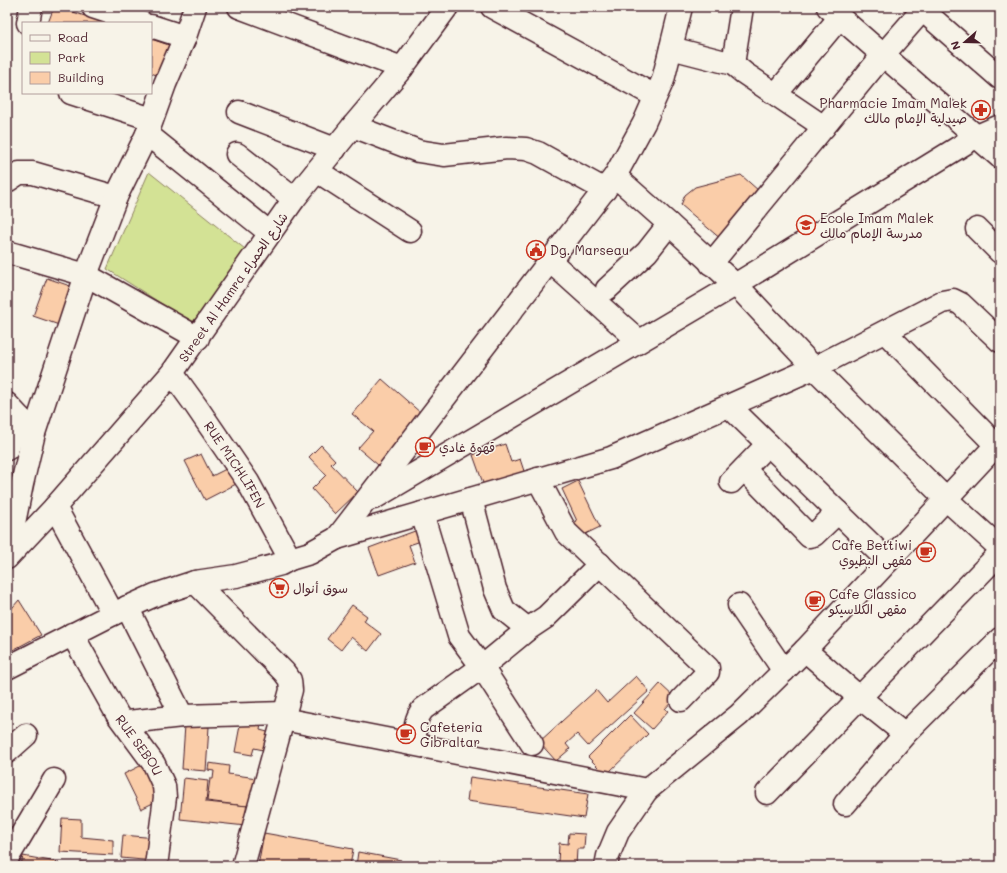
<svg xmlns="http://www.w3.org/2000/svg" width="1007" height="873" font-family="Mali,'Playpen Sans Arabic',sans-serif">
  <rect width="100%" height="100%" fill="#f7f3e8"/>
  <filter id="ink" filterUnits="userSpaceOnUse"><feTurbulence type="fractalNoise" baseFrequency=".025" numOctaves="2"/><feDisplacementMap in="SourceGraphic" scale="8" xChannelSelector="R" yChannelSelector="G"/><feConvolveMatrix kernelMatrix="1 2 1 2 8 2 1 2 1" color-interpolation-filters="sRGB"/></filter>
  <g filter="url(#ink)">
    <polygon fill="#d3e295" stroke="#8e8060" points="149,172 245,249 195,325 107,269"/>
    <g fill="#facda9" stroke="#4a1f2b">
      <polygon points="54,7 59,7 105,23 48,23"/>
      <polygon points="151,39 169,45 159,76 151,73"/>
      <polygon points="741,175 759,191 722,240 681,205 685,195 695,187"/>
      <polygon points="47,278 76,288 62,326 33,316"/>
      <polygon points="382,379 422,414 378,465 358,448 373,431 352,414"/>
      <polygon points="505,444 511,462 520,459 526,477 484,486 473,455"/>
      <polygon points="321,445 335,460 331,464 358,492 335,514 312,489 326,475 309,457"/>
      <polygon points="201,454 212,476 232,466 240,482 205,500 185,461"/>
      <polygon points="578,481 600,527 575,539 568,526 577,521 562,489"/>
      <polygon points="423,528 427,539 409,545 415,562 379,575 369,548"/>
      <polygon points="19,600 41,635 11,651 7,644 7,614"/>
      <polygon points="352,605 367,616 364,621 381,634 368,651 351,637 341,650 327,639"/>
      <polygon points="636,676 649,691 588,746 577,734 566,744 570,749 556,761 539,742 596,690 607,703"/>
      <polygon points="660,684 675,698 665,709 668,711 652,729 634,713"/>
      <polygon points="630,715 648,734 606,775 588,757"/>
      <polygon points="241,720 261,724 260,730 271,733 268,751 254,748 252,755 235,752"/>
      <polygon points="185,725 209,727 206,771 182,769"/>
      <polygon points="209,763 229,766 228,774 257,778 253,807 207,801 210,779 213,779 214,771 208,770"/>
      <polygon points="144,764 161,799 141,809 124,774"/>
      <polygon points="470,777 588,794 584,818 467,801"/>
      <polygon points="184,778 208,781 206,802 248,806 246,826 180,819"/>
      <polygon points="62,818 81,819 81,837 113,840 113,855 60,852"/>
      <polygon points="264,833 353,849 350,866 258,866"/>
      <polygon points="569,833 585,834 584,849 577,849 576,866 558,864 559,843 568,844"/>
      <polygon points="123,835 156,838 154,861 121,858"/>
      <polygon points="358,852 401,860 400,866 356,866"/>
      <polygon points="23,856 57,862 56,866 21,866"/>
      <polygon points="81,862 101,864 126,866 80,866"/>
    </g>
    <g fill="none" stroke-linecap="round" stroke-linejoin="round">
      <g stroke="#4a1f2b" stroke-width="25">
        <g id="minor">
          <polyline points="93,7 142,23"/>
          <polyline points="239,7 402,68"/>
          <polyline points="492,7 655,96"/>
          <polyline points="828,7 1000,157"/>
          <polyline points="919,7 1000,78"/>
          <polyline points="28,23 31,7"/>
          <polyline points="151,26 185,37"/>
          <polyline points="671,48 733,64 744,73 824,127"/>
          <polyline points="733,64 742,7"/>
          <polyline points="71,93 152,119"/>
          <polyline points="776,94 840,17"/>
          <polyline points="239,112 335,149"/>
          <polyline points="353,126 418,151 444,155 507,148 526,149 538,153 605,190"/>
          <polyline points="147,134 270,233"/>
          <polyline points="237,154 294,199"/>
          <polyline points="317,171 410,231"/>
          <polyline points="615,176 669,224 741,290 814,368 946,499 1000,548"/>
          <polyline points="7,181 19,173 33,173 116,197"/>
          <polyline points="977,229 1000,252"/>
          <polyline points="7,252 86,275 198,338"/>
          <polyline points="550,261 639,341"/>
          <polyline points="711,264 883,55 925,7"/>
          <polyline points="607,289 647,252 669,224"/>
          <polyline points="885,332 996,445"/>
          <path id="s1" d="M 172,373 L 196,406 L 248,482 L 290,559"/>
          <polyline points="7,404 34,433"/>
          <polyline points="729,406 888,561"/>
          <polyline points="7,449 20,418"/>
          <polyline points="744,469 809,536 814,535 838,512"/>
          <polyline points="538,479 566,532 708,668 708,672 681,700"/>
          <polyline points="731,482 768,444"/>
          <polyline points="374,498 735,285 977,136 1000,126"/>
          <polyline points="471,499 495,589 504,610 528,629"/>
          <polyline points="55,507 113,614"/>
          <polyline points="422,513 459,636 482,667 532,744"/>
          <polyline points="337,538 611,458 814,368 942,302 953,300 961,304 1000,341"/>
          <polyline points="7,557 22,484 34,433 86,275 116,197 147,134 165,84 185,37 195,7"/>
          <polyline points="7,558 55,507 172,373 294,199 353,126 402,68 447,7"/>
          <polyline points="195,582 284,672 290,680 291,690 243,866"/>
          <polyline points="739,605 784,671"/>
          <polyline points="127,607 182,716"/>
          <path id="s2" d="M 72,634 L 117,714 L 154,764 L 164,786 L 165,797 L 156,866"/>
          <polyline points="805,650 860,698 905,734"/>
          <polyline points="7,668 113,614 155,595 195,582 236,576 281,564 290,559 310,553 337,538 615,176 644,123 663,80 681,7"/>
          <polyline points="283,719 647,790"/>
          <polyline points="123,721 128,722 182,716 285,713"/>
          <path d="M 415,744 C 415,731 414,720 423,709 L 482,667 L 528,629 L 546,617 L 600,564"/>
          <polyline points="7,752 26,735"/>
          <polyline points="767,793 1000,553"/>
          <polyline points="845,804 905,734 1000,639"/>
          <polyline points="7,859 54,780"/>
          <polyline points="606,866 608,856 618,832 647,790 739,715 805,650 1000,441"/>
        </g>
      </g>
      <use href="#minor" stroke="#f7f3e8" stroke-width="22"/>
    </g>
  </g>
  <defs>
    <g id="pharmacy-ring" transform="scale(1)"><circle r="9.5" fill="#f7f3e8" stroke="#c8321e" stroke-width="1.5"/><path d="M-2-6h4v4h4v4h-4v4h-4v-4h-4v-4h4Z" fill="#c8321e"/></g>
    <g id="school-ring" transform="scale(1)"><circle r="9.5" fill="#f7f3e8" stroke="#c8321e" stroke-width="1.5"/><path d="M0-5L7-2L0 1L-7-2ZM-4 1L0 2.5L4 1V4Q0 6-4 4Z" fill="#c8321e"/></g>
    <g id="civic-ring" transform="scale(1)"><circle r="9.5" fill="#f7f3e8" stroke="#c8321e" stroke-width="1.5"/><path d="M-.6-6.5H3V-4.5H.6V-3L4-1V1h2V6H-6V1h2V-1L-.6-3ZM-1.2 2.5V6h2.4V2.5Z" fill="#c8321e"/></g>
    <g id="cafe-ring" transform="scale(1)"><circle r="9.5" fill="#f7f3e8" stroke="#c8321e" stroke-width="1.5"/><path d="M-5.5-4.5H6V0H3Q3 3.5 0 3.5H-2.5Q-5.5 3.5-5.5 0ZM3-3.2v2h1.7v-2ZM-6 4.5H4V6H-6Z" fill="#c8321e"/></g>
    <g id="supermarket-ring" transform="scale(1)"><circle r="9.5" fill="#f7f3e8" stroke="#c8321e" stroke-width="1.5"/><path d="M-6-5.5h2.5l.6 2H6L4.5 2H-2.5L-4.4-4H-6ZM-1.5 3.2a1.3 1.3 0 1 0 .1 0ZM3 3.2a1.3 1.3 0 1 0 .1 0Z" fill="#c8321e"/></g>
  </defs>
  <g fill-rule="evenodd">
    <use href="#pharmacy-ring" x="981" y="110"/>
    <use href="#school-ring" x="806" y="225"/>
    <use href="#civic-ring" x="536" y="250"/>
    <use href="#cafe-ring" x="425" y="447"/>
    <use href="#cafe-ring" x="926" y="552"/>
    <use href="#supermarket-ring" x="279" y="588"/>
    <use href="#cafe-ring" x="815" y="601"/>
    <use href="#cafe-ring" x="406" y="734"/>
  </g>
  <g text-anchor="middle" stroke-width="3" stroke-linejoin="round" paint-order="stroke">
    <g font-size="13" fill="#4a1f2b" stroke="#f7f3e8" text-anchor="start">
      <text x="967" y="108" text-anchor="end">Pharmacie Imam Malek<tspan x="967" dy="15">صيدلية الإمام مالك</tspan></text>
      <text x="820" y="223">Ecole Imam Malek<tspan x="820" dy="15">مدرسة الإمام مالك</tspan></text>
      <text x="550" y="255">Dg. Marseau</text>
      <text x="439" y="452">قهوة غادي</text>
      <text x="912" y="550" text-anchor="end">Cafe Bettiwi<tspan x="912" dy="15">مقهى البطيوي</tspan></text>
      <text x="293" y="593">سوق أنوال</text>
      <text x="829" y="599">Cafe Classico<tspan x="829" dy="15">مقهى الكلاسيكو</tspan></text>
      <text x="420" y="732">Cafeteria<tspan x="420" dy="15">Gibraltar</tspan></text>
    </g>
    <g font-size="13" fill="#4a1f2b" stroke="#f7f3e8">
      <text transform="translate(233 287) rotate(-55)" y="5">Street Al Hamra شارع الحمراء</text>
      <text dy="5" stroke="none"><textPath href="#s1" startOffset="111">RUE MICHLIFEN</textPath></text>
      <text dy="5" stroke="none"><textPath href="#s2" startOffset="130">RUE SEBOU</textPath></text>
    </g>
  </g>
  <rect width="1007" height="873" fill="none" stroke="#f7f3e8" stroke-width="24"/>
  <rect x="12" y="12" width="983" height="849" fill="none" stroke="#4a1f2b" stroke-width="1.5" filter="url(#ink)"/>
  <rect x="22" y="22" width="130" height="72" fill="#f7f3e8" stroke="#b29e9c"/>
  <rect x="30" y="35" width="20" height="6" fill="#f7f3e8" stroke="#b29e9c"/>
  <text x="58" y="42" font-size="12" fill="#4a1f2b">Road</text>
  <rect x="30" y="52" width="20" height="12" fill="#d3e295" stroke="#b29e9c"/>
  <text x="58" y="62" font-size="12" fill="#4a1f2b">Park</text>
  <rect x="30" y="72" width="20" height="12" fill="#facda9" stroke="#b29e9c"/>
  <text x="58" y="82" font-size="12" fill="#4a1f2b">Building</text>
  <g transform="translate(965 42) rotate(250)" stroke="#f7f3e8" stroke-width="3" paint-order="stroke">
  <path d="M0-3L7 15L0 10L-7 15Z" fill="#4a1f2b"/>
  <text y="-6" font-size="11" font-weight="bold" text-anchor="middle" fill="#4a1f2b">N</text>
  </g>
</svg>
